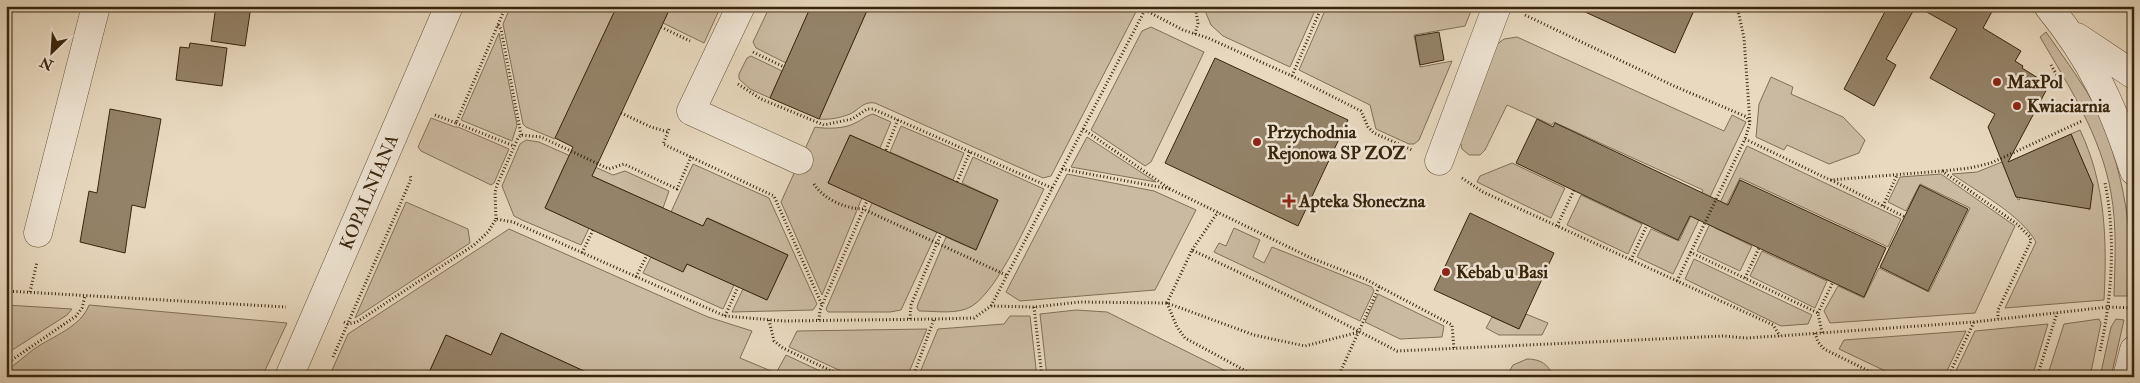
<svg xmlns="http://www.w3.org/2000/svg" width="2140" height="383" font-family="'IM FELL Double Pica',serif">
  <rect width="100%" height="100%" fill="#e8d9bf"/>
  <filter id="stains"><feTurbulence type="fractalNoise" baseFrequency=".004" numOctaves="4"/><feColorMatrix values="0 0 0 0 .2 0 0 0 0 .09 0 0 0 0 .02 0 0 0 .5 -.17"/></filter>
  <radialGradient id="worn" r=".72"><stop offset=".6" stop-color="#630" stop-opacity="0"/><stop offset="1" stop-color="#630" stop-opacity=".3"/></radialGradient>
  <g fill="#cabaa1" stroke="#817056">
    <polygon points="511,6 617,6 555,139 526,127 523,124 503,24"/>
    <polygon points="671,6 721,6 704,43 663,23"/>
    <polygon points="770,6 811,6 786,63 756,48 753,42"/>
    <path d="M 869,6 L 1139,6 L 1051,176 L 1043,178 L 875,103 C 863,101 859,110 850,114 C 840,118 829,120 819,119 Z"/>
    <polygon points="1203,6 1317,6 1290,67 1223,36 1211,25"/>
    <polygon points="1327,6 1473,6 1465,26 1414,35 1420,67 1452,61 1419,140 1414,144 1409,144 1376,129 1370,105 1299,70"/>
    <polygon points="1151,27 1204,52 1151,162 1145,166 1091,130 1142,31"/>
    <path d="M 2046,32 C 2060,52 2074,71 2087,92 C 2119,148 2137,232 2128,296 L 2114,296 C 2115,262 2117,226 2111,193 C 2101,136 2069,86 2040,37 Z"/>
    <polygon points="499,33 517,125 512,141 461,120"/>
    <polygon points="1517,37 1724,131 1732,115 1746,122 1673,274 1637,257 1651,229 1679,241 1703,190 1554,122 1552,125 1507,105 1485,150 1480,155 1469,155 1462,149 1460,141 1496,45 1504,39"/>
    <polygon points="751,56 782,71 770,98 750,89 739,79 739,74 747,58"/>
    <polygon points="1771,77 1793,87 1791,94 1843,117 1865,140 1859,153 1829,164 1787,145 1784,150 1756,137 1759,104"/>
    <path d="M 873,114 L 891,122 L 880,148 L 850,135 L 828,183 L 862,198 L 822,295 L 781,202 L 815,127 C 826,129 845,129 855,123 C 862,120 865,116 873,114 Z"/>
    <polygon points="431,118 455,127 458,127 509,149 494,183 491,185 421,151 418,147"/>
    <polygon points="901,126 964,153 953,180 890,152"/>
    <path d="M 2080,130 C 2106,185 2107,241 2104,300 L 2005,308 L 2036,242 C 2020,214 1979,193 1952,174 L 1977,172 L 2002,162 L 2018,200 L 2020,199 L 2019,197 L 2088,208 L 2089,210 L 2093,185 L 2071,134 Z"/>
    <polygon points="1087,137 1156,182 1071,167"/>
    <polygon points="526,140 539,142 613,175 625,171 669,191 663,208 565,164 545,208 589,228 581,245 522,220 514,216 502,186 520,144"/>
    <polygon points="1747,146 1901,219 1888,247 1740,178 1715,228 1752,246 1740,271 1697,251"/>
    <path d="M 973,157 L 1044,189 C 1029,219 998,290 972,306 C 958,315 935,311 919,311 L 917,308 L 918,304 L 946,237 L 976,250 L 998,200 L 962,183 Z"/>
    <polygon points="1512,163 1565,188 1551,218 1477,182 1480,176"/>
    <polygon points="693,164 769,198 817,304 813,310 732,312 743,289 767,300 788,255 708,218 703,226 671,212"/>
    <polygon points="1067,174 1154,191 1196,210 1155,290 1020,301 1006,292"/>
    <polygon points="1941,174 2015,226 1975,313 1830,323 1824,311 1838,286 1864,298 1879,268 1929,292 1970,208 1920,184 1906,211 1888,202 1900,177"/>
    <polygon points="1581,195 1642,224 1628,254 1567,225"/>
    <polygon points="406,202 468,229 470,243 355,318"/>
    <polygon points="872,203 937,232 901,310 890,312 828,312 826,309"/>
    <polygon points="1234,228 1260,240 1253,257 1264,263 1272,247 1372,287 1374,291 1360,321 1214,252 1219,243 1226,246"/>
    <polygon points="509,229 708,317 752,331 740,358 776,373 786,355 833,377 597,377 501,333 491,355 446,335 427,377 329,377 348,334"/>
    <polygon points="1762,251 1827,281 1815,308 1750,276"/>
    <polygon points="651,257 683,271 687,264 734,285 723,309 643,273"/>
    <polygon points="1694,259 1812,315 1808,324 1781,326 1685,279"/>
    <polygon points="1378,294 1444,326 1442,337 1400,339 1365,322"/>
    <polygon points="6,305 72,309 67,315 6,354"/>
    <path d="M 89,305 L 287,323 L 262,377 L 6,377 L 6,371 C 16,364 25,356 34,349 C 53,336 81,327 89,305 Z"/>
    <polygon points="1076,310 1107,312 1238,377 1047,377 1040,314"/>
    <polygon points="1526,314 1548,323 1542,335 1499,335 1486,328 1492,317 1519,329"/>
    <polygon points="1010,316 1030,316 1037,377 918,377 938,329 1004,324"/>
    <polygon points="2099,319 2101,323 2090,377 2047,377 2064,324"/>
    <polygon points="2116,319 2124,320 2111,377 2100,377 2111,327"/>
    <polygon points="2048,324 2032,377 1953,377 1975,331"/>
    <polygon points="927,329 907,377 854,377 789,347 797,331"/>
    <polygon points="1966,331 1944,377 1898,377 1839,349 1844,340"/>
    <path d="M 1527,359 C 1540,359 1549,364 1553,377 L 1506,377 L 1513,365 Z"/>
  </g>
  <g fill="#948369" stroke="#38250c">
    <polygon points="216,6 251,6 245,46 211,41"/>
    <polygon points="617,6 671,6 592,176 703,226 707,218 788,255 767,300 687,264 683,272 545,208 573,147 555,138"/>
    <polygon points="811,6 869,6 819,119 770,98"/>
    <polygon points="1572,6 1696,6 1675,53"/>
    <polygon points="1888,6 1916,6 1886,59 1896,65 1874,106 1844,89"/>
    <polygon points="1916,6 1995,6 1983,28 2021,51 2015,61 2023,66 2022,68 2049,85 2008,162 2071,134 2093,185 2090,209 2016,197 1988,127 1995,114 1930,78 1957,29"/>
    <polygon points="1439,32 1444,60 1420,65 1415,36"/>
    <polygon points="190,43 227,48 222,86 176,80 180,47 189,48"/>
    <polygon points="1215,58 1348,120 1298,226 1165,163"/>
    <polygon points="110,109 161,119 145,208 132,205 125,253 80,242 89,191 97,193"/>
    <polygon points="1537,119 1553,127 1555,123 1728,205 1740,180 1886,248 1864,297 1690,216 1678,240 1516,163"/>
    <polygon points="850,135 998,200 976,250 828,183"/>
    <polygon points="1920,185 1968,209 1928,291 1880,267"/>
    <polygon points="1470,213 1554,253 1519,329 1434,290"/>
    <polygon points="501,333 597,377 427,377 446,335 491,355"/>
  </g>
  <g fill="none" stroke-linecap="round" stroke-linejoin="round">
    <g stroke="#645239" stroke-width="29">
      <g id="minor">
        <polyline points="741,6 691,111 799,160"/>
        <path d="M 2048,6 C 2092,60 2113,106 2134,171"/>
        <polyline points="2077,37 2134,75"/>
        <polyline points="1439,161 1497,6"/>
        <polyline points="38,233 96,6"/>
        <polyline points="289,377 449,6"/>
        <polyline points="2127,377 2134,350"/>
      </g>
    </g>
    <g stroke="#38250c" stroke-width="3" stroke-dasharray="1 2.5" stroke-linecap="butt">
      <polyline points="1737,6 1744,38 1750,123"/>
      <polyline points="1145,10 1183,30 1208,38 1292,76 1361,111 1368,127 1374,133 1412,150"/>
      <polyline points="1525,15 1674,86 1747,117 1750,123 1745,139"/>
      <polyline points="498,25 501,29 521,135"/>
      <polyline points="661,27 690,41"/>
      <polyline points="1195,34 1198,23 1195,6"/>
      <polyline points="753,52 784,67"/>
      <polyline points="2051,65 2063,86"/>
      <polyline points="1292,76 1322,6"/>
      <polyline points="738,84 761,99 824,125 852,119 867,109 873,109 1052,188"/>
      <polyline points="621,113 651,127 668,132"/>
      <polyline points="435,115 456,123 506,6"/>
      <polyline points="456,123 514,146"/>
      <polyline points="669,129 663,144 774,196 822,305"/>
      <polyline points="1083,129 1170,189 1311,258 1365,279 1452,325 1454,349"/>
      <polyline points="886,150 898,119"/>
      <polyline points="1062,169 1170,189"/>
      <polyline points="1943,171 1970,168 1991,163 2082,121"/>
      <polyline points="1462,178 1483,192 1773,325 1780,336"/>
      <polyline points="1831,180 1905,217"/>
      <polyline points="957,182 970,152"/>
      <path d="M 814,184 C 823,199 846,209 863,209 L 1006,275"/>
      <polyline points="1883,206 1897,175"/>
      <polyline points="496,219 495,192 497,185 518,138 521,135 541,137 609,169 624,164 677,189 691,157"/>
      <polyline points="1557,226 1574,190"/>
      <polyline points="1192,250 1218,212"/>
      <polyline points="1690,252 1818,313 1822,333"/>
      <polyline points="582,253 593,230"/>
      <polyline points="1631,260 1647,225"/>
      <polyline points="636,277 647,255"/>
      <polyline points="1745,278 1759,248"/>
      <polyline points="1677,281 1745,139 1830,180 1942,171 2017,224 2030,237 2031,241 1998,310 1998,319"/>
      <polyline points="6,291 286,307"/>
      <polyline points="30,292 37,262"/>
      <polyline points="1167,303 1192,250 1310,306 1397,351 1723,336 1746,338 1793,335 1974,322 2108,307 2134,308"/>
      <polyline points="1167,303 1177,327 1185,338 1257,377"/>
      <polyline points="991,306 1147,6"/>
      <polyline points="1034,307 1042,377"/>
      <polyline points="1818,313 1833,282"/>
      <polyline points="725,316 738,287"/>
      <polyline points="910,319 911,305 941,234"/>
      <polyline points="769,320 774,341 783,348 844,377"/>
      <polyline points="819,320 820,310 867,201"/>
      <polyline points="344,322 348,324 357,322 474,245 488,232 496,219 513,222 725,316 784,321 934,319 974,318 991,306 1034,307 1080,302 1167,303 1254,335 1305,346 1359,332"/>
      <polyline points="1815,333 1818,342 1824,349 1881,377"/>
      <path d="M 2100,351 C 2112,297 2116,237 2105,183"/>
      <polyline points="333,357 402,200 411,179 410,174"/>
      <polyline points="6,364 76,316 82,308 85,296"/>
      <polyline points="913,377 934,319"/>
      <polyline points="1338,377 1379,287"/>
      <polyline points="1948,377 1974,322"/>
      <polyline points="2037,377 2057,313"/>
    </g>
    <use href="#minor" stroke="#f0e6d5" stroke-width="28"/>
  </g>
  <g fill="#8f2418" stroke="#f0e6d5" stroke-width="2">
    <circle cx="1997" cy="82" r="5"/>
    <circle cx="2017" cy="106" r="5"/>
    <circle cx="1257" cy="142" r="5"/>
    <path d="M1286.5 193.5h5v5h5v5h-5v5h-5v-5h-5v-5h5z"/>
    <circle cx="1446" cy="272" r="5"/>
  </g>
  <g text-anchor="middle" stroke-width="5" stroke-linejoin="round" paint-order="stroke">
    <g font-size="18" font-weight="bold" fill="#38250c" stroke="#f0e6d5" text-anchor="start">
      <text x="2007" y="88">MaxPol</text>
      <text x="2027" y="112">Kwiaciarnia</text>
      <text x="1267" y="138">Przychodnia<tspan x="1267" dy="21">Rejonowa SP ZOZ</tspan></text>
      <text x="1299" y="207">Apteka Słoneczna</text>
      <text x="1456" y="278">Kebab u Basi</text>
    </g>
    <g font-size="18" fill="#38250c" stroke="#f0e6d5">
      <text transform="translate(369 192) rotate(-67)" y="6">KOPALNIANA</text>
    </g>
  </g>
  <rect width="2140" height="383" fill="none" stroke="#e8d9bf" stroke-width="25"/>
  <rect x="8" y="8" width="2125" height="368" fill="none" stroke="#38250c" stroke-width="2.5"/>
  <rect x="12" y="12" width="2115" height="358" fill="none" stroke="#38250c"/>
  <g transform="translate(52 52) rotate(205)" stroke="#f0e6d5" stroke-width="4" paint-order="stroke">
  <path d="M0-4L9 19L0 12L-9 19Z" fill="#38250c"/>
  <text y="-8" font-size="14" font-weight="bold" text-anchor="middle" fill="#38250c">N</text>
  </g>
  <rect width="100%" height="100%" filter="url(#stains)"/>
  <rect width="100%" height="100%" fill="url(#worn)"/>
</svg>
